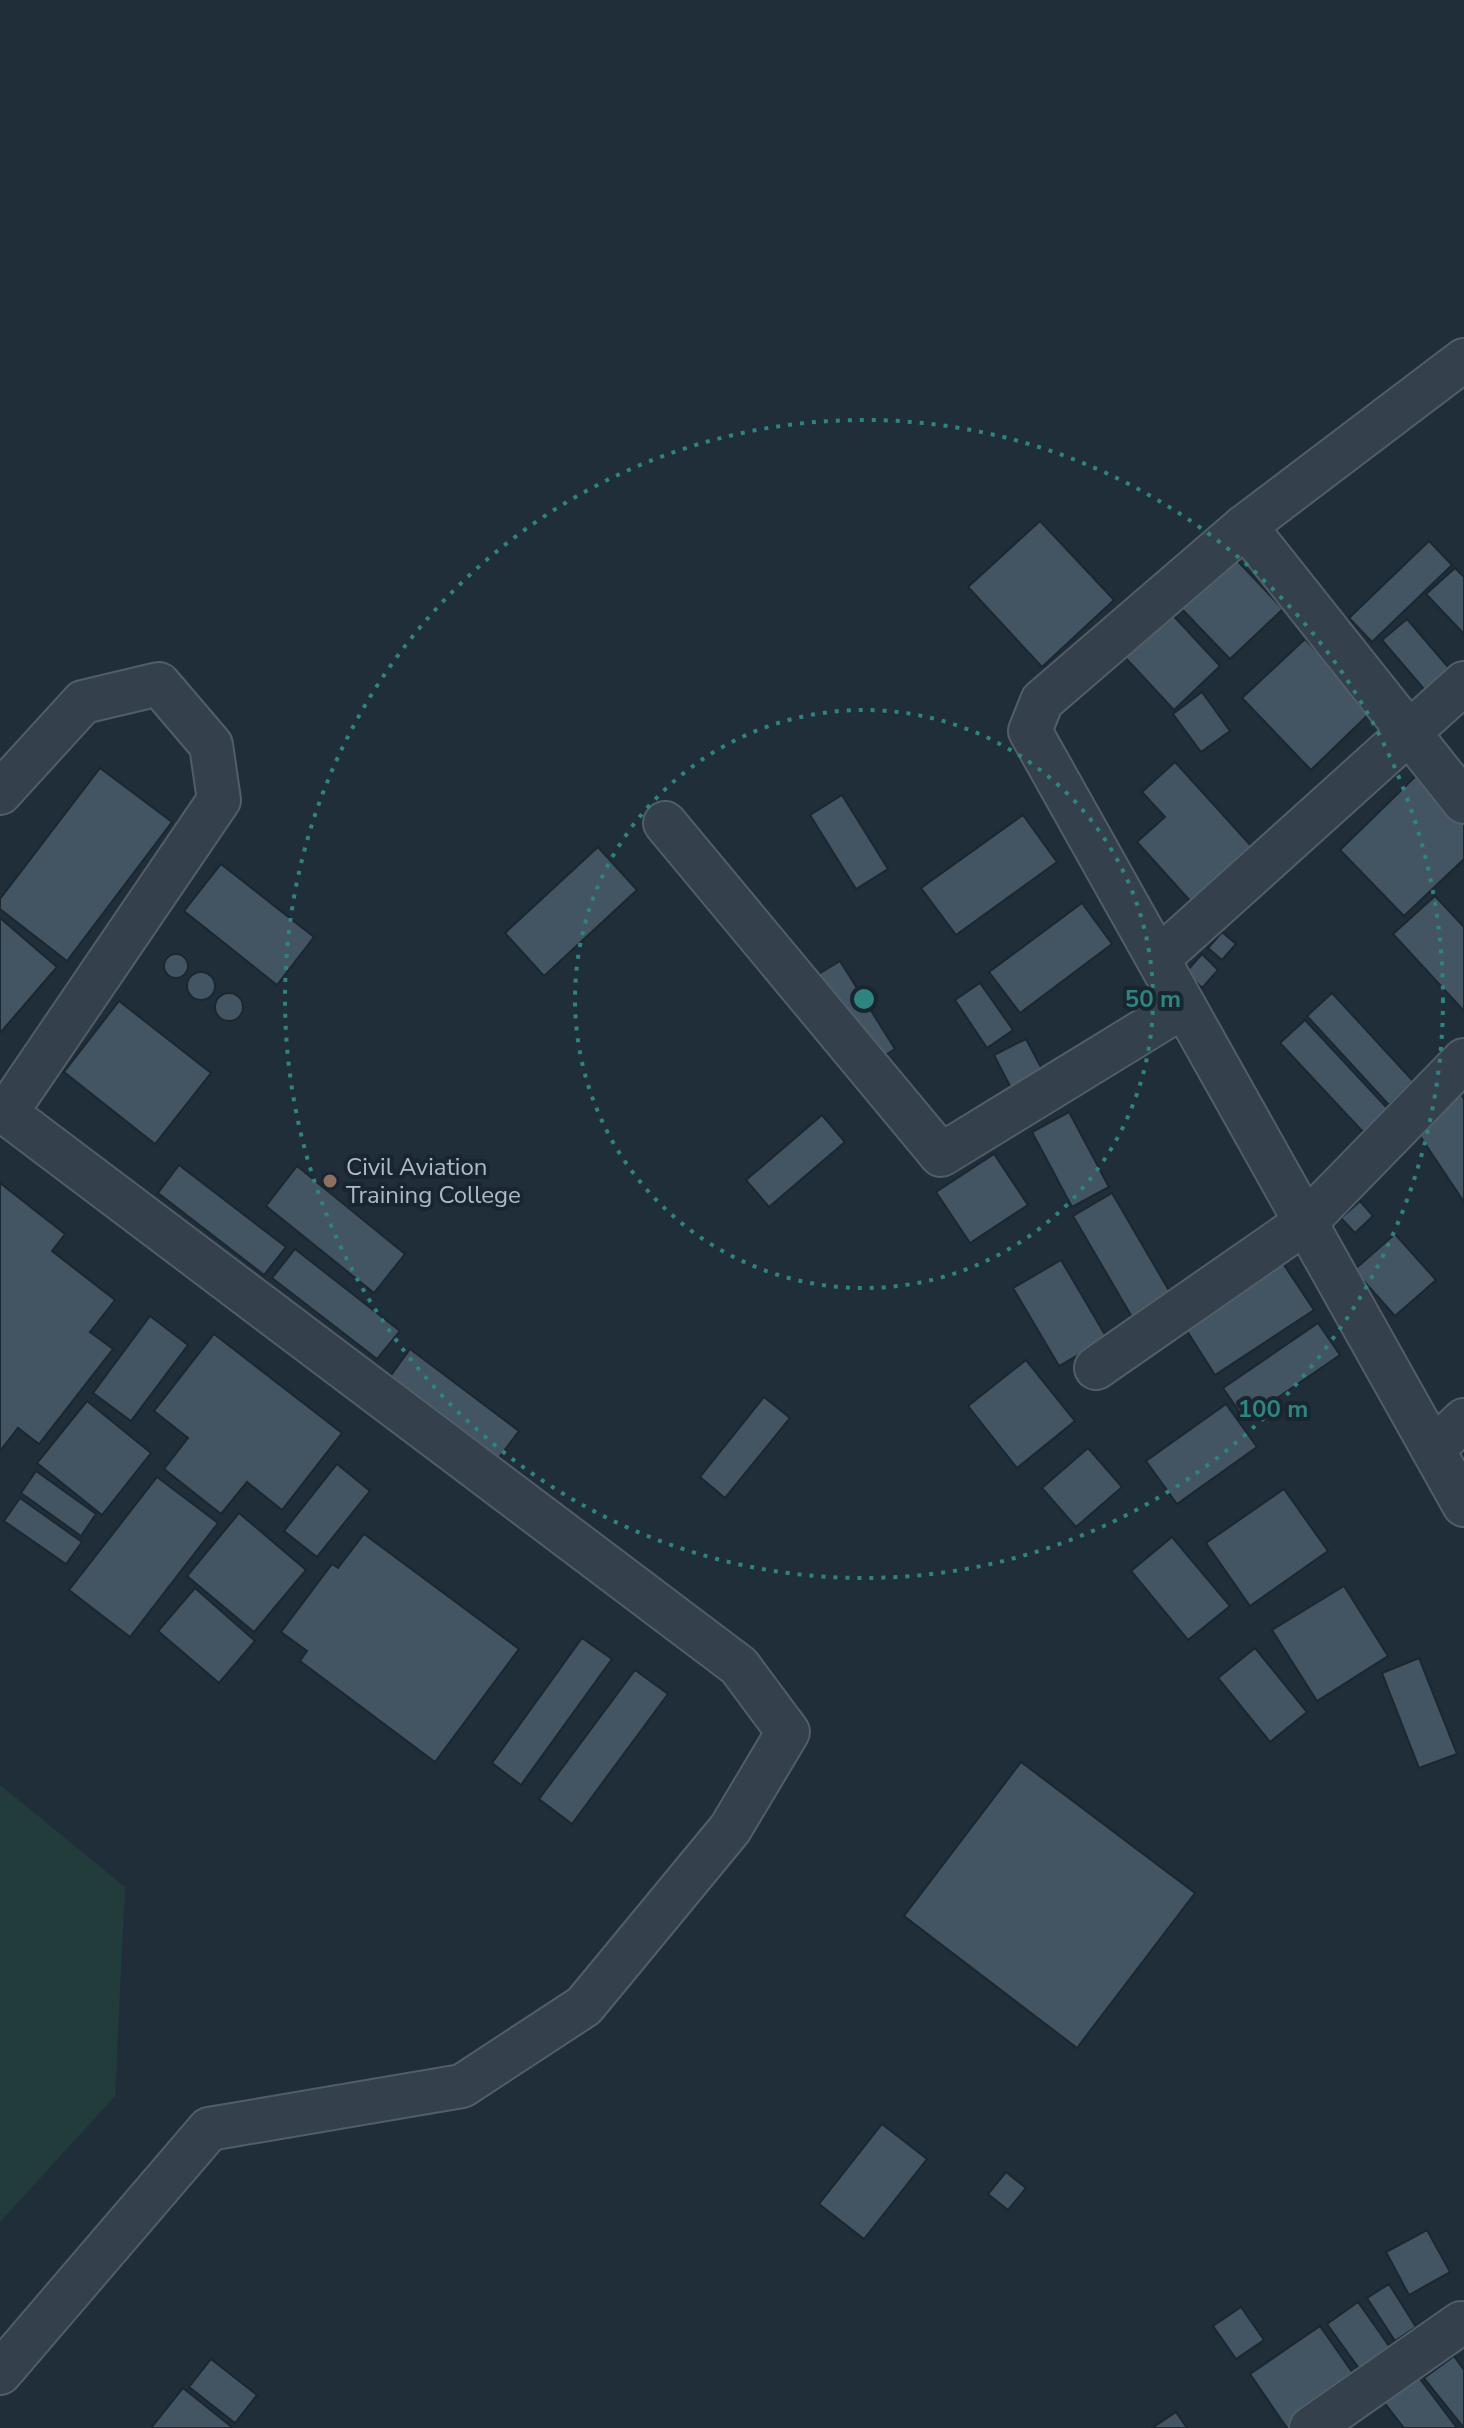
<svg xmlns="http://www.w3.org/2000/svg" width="1464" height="2428" font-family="'Nunito Sans',sans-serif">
  <rect width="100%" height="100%" fill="#202e3a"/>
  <polygon fill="#223b3b" points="0,1785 125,1887 115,2096 0,2222"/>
  <g fill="#435462" stroke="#1b2731" stroke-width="2">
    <polygon points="1040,521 1114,600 1042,667 968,587"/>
    <polygon points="1429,541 1452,565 1372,642 1349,618"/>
    <polygon points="1230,553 1283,609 1230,659 1177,604"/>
    <polygon points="1455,568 1464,577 1464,634 1426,594"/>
    <polygon points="1169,611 1220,666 1174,710 1122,654"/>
    <polygon points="1407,619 1460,681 1435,702 1382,640"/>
    <polygon points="1305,639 1373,710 1311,770 1242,698"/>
    <polygon points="1202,692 1230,731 1201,752 1173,714"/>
    <polygon points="1175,762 1253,848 1192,903 1137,842 1165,817 1142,792"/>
    <polygon points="100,768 172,822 67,961 0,909 0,899"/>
    <polygon points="1424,768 1464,810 1464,859 1404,916 1340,850"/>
    <polygon points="842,795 888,869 856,889 810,815"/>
    <polygon points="1023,815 1057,862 956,935 921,888"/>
    <polygon points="598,847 637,890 544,976 505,933"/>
    <polygon points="221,864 314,937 277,985 184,911"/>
    <polygon points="1435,896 1464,927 1464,1011 1393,934"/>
    <polygon points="1082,903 1112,944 1020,1013 989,972"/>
    <polygon points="0,918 57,967 1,1032 0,1030"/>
    <polygon points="1222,932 1236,944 1222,960 1208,948"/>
    <circle cx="176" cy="966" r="12"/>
    <polygon points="1202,954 1218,970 1202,988 1186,972"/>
    <polygon points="840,961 895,1049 863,1069 807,981"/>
    <circle cx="201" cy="986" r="14"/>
    <polygon points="980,983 1013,1030 987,1048 955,1000"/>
    <polygon points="1332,993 1414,1082 1389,1105 1307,1016"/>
    <circle cx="229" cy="1007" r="14"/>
    <polygon points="119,1001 211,1073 155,1144 64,1072"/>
    <polygon points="1305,1020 1388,1109 1363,1132 1280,1043"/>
    <polygon points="1026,1039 1044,1073 1012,1090 994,1055"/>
    <polygon points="1460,1092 1464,1099 1464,1202 1412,1124"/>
    <polygon points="1069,1112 1109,1187 1072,1207 1032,1132"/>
    <polygon points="822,1115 845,1142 769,1207 746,1180"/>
    <polygon points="994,1154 1028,1205 970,1243 936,1192"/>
    <polygon points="179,1165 286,1247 264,1275 158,1193"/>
    <polygon points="297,1166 405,1254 374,1293 266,1206"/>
    <polygon points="0,1183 65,1234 52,1251 115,1300 90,1332 113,1349 39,1444 18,1428 0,1451"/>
    <polygon points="1112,1193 1171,1294 1132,1317 1073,1216"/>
    <polygon points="1360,1201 1373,1216 1355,1233 1341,1218"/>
    <polygon points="1395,1234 1436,1280 1395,1316 1354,1270"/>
    <polygon points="295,1249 400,1331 377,1359 272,1278"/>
    <polygon points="1278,1256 1314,1310 1215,1375 1180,1320"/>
    <polygon points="1061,1260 1107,1338 1059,1366 1013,1288"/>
    <polygon points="150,1316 188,1345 131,1421 93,1393"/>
    <polygon points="1318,1323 1340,1355 1245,1420 1223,1388"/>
    <polygon points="214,1334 342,1433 282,1510 247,1482 221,1514 164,1469 188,1438 154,1411"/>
    <polygon points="410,1349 519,1431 498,1459 389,1378"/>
    <polygon points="1026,1360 1075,1421 1017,1468 968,1406"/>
    <polygon points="764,1397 790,1418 725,1498 700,1477"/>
    <polygon points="87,1401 151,1453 102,1515 37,1463"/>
    <polygon points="1226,1404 1257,1447 1177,1504 1146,1461"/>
    <polygon points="1088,1448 1122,1487 1076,1527 1042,1488"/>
    <polygon points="337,1464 370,1491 317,1557 284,1531"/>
    <polygon points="36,1471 96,1514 81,1536 21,1493"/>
    <polygon points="157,1477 218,1523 130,1637 69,1590"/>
    <polygon points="1284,1489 1328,1551 1250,1606 1206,1543"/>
    <polygon points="20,1498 82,1542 66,1564 4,1521"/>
    <polygon points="239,1513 306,1570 254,1632 187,1576"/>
    <polygon points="364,1534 519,1649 435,1762 300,1661 307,1651 281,1632 332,1564 338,1568"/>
    <polygon points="1172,1537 1230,1606 1188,1640 1131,1571"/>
    <polygon points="1344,1586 1388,1656 1317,1701 1272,1630"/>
    <polygon points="195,1588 255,1641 219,1683 158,1631"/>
    <polygon points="582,1638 612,1659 521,1785 492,1763"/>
    <polygon points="1255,1648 1307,1712 1270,1742 1218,1678"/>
    <polygon points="1419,1658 1457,1754 1419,1768 1382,1673"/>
    <polygon points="635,1670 668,1694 572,1824 539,1799"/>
    <polygon points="1021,1762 1195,1893 1077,2048 904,1916"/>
    <polygon points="882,2124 927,2159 864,2239 819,2204"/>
    <polygon points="1006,2172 1026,2188 1008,2210 988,2194"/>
    <polygon points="1427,2230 1450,2272 1409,2295 1386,2252"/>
    <polygon points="1389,2284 1416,2327 1395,2341 1367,2298"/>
    <polygon points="1358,2302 1394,2353 1363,2374 1327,2324"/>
    <polygon points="1241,2307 1264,2340 1236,2359 1213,2326"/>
    <polygon points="1320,2326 1359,2382 1287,2428 1250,2374"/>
    <polygon points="1454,2356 1464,2370 1464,2428 1424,2378"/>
    <polygon points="211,2359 257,2395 235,2423 189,2387"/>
    <polygon points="1417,2375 1457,2428 1404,2428 1383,2401"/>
    <polygon points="183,2388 233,2428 151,2428"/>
    <polygon points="1176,2412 1187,2428 1152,2428"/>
  </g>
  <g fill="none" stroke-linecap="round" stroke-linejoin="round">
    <g stroke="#515d68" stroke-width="46">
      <g id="minor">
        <polyline points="1464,360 1245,526 1042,701 1030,731 1464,1505"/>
        <polyline points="1245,526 1464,802"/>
        <polyline points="0,793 83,702 159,684 211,745 219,800 6,1113 739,1666 788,1732 730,1829 584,2006 462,2086 209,2129 0,2373"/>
        <polyline points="665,823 941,1155 1184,1006"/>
        <polyline points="1158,959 1464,683"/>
        <polyline points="1096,1368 1306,1222 1464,1060"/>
        <polyline points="1433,1449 1464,1420"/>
        <polyline points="1311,2428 1461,2323"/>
      </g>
    </g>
    <use href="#minor" stroke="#34404b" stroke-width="42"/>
  </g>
  <g fill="none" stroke="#2f8480" stroke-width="4" stroke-dasharray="4 8">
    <circle cx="864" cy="999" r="289"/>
    <circle cx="864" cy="999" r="579"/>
  </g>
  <circle fill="#8d6e63" stroke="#19252f" stroke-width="3" cx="330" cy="1181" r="8"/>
  <g text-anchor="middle" stroke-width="8" stroke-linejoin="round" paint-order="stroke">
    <g font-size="24" fill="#aebac7" stroke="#19252f" text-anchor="start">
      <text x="346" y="1175">Civil Aviation<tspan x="346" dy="28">Training College</tspan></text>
    </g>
  </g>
  <circle cx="864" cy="999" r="12" fill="#2f8480" stroke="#19252f" stroke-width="4"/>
  <g font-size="24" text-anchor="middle" font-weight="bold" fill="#2f8480" stroke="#19252f" stroke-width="8" stroke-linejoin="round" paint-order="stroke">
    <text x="1153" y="1007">50 m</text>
    <text x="1273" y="1417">100 m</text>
  </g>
</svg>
